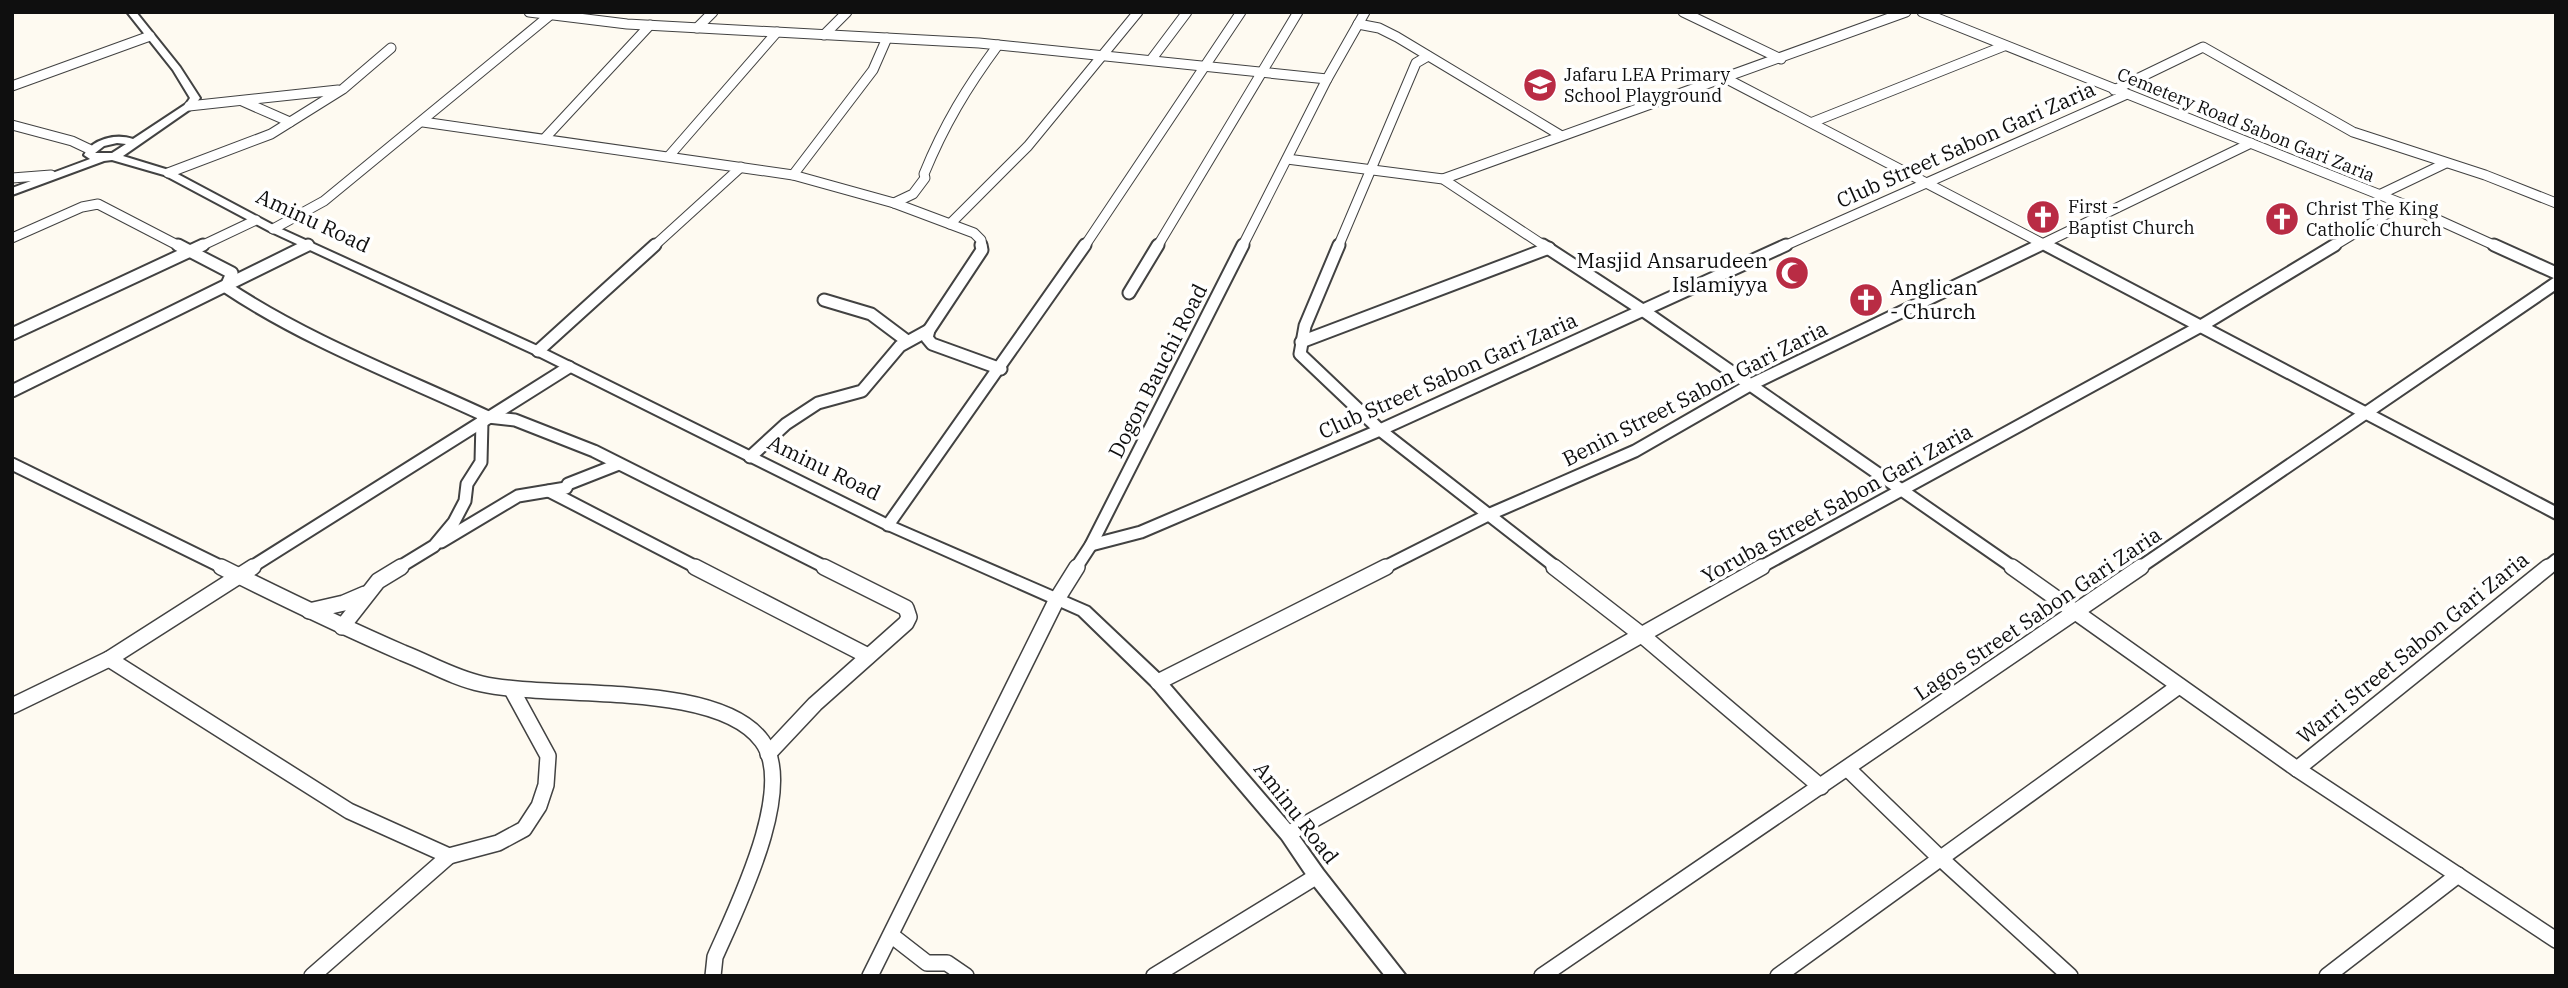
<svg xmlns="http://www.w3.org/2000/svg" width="2568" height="988" font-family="'IBM Plex Serif',serif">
  <rect width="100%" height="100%" fill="#fefaf1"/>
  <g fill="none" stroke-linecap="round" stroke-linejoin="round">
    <g stroke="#424242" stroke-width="11">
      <g id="minor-far2">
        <polyline points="529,12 627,24 979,43 1327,79"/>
        <polyline points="1683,12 1781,59"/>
        <polyline points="1922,12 2403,204 2498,247"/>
        <polyline points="1358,24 1379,28 1397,37 1560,135"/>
        <polyline points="697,28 713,12"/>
        <polyline points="824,35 847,12"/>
        <polyline points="1151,60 1187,12"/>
        <polyline points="1725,78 2049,247"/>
        <polyline points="12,86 150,36"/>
        <polyline points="2114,90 2203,47 2353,132 2485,175 2556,203"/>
        <polyline points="242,101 290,122"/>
        <polyline points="189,106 338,90"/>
        <polyline points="423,122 793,175 894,203 974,233 981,240 982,247"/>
        <polyline points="1813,122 2004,46"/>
        <polyline points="12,125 72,141 91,150"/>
        <polyline points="545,138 650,25"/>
        <polyline points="669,156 777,32"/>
        <polyline points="1287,159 1443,179 1546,247"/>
        <polyline points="168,173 271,134 343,89 391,48"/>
        <polyline points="793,175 873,70 887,38"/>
        <polyline points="12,178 51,175"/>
        <polyline points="1443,179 1906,12"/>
        <polyline points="2379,195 2446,163"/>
        <path d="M 894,203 L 913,194 L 925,178 L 924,174 C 944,125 967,87 998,45"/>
        <polyline points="950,224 1028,146 1138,12"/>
        <polyline points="273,229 324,201 549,16"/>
        <polyline points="12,238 82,207 98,204 181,247"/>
        <polyline points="199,247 256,220"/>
        <polyline points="305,247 308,245"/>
        <polyline points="653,247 741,167"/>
        <polyline points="1084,247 1241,12"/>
        <polyline points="1157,247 1298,12"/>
        <polyline points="1242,247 1327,79 1365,12"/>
        <polyline points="1338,247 1416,63 1428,56"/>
        <polyline points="1782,247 2125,95"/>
        <polyline points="2036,247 2251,143"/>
        <polyline points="2332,247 2403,204"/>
      </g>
    </g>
    <g stroke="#424242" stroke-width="15">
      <g id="minor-far1">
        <path d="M 178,245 L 232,273 L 226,287 C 307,341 400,376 488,417 L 515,420 L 594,451 L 827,568"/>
        <polyline points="981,245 982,250 929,330 927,338 932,344 1001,369"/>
        <polyline points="1339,245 1305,326 1300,354 1380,430 1557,568"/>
        <polyline points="1543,245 1641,309 2014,568"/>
        <polyline points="2046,245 2556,513"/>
        <polyline points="2494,245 2556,273"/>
        <polyline points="1129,293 1158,245"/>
        <polyline points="824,300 871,314 907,341"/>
        <polyline points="12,334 203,245"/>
        <polyline points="1301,342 1549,248"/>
        <polyline points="538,351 655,245"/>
        <polyline points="12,391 308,245"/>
        <polyline points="750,457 786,424 818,403 862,391 900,346 929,330"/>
        <polyline points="12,464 224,568"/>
        <polyline points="549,491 698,568"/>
        <polyline points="888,525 1085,245"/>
        <polyline points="441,542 518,496 566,488 568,484 619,464"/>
        <polyline points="1091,545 1141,532 1380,430 1786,245"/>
        <polyline points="250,568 569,367"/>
        <polyline points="398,568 434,546 454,522 465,501 467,484 481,462 482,421"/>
        <polyline points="1076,568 1091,545 1243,245"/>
        <polyline points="1383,568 1488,515 1635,451 1750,385 2040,245"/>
        <polyline points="1759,568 2201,326 2335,245"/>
        <polyline points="2139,568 2556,283"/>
        <polyline points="2546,568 2556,560"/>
      </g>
    </g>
    <g stroke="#424242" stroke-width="18">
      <g id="minor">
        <path d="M 221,567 C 281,597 341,626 403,653 C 429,663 454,678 482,684 C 553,700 717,680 762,741 C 797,788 736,909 715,957 L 713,976"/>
        <polyline points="695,567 868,656"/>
        <polyline points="1554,567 1643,636 1821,787"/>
        <polyline points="2012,567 2297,769 2556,940"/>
        <polyline points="309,611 344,603 365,594"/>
        <polyline points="342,627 378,581 401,567"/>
        <polyline points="109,659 349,811 449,856 498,843 524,829 539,806 546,785 548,756 512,690"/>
        <polyline points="1158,682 1386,567"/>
        <polyline points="12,706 109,659 253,567"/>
        <polyline points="768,754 815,704 906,623 909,617 906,608 824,567"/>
        <polyline points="1848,769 1939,857 2070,976"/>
        <polyline points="2297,769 2548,567"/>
        <polyline points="1288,834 1762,567"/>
        <polyline points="891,935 927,963 947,963 966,976"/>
        <polyline points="312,976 449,856"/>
        <polyline points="870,976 1057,599 1077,567"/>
        <polyline points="1154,976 1317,876"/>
        <polyline points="1542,976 2141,567"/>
        <polyline points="1778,976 2179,686"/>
        <polyline points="2327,976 2458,875"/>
      </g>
    </g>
    <g stroke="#424242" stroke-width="4">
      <path id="tertiary" d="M 127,12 L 136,12 L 180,67 L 200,98 L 192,108 L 123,156 L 172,171 L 277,227 L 542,348 L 893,522 L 1089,607 L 1164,678 L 1294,829 L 1323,870 L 1406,976 L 1385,976 L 1311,882 L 1282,839 L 1152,686 L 1079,615 L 883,528 L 534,354 L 269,231 L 164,175 L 112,160 L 104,161 L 12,195 L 12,188 L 90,159 L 84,155 C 92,139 116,133 133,139 L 186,104 L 190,98 L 173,70 ZM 117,143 L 126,144 L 112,153 L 95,153 L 104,146 Z"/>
    </g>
    <use href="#minor-far2" stroke="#fff" stroke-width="9"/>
    <use href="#minor-far1" stroke="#fff" stroke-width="11"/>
    <use href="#minor" stroke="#fff" stroke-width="15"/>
    <use href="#tertiary" fill="#fff" fill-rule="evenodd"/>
  </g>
  <defs>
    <g id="school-disc" transform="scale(1.75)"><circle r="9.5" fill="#b92c44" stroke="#fff"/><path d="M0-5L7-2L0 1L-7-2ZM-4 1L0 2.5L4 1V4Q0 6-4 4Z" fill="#fff"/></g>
    <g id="church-disc" transform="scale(1.75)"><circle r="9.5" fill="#b92c44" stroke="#fff"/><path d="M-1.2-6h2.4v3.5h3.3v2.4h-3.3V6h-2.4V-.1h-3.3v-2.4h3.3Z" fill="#fff"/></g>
    <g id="mosque-disc" transform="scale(1.75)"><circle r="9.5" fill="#b92c44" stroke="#fff"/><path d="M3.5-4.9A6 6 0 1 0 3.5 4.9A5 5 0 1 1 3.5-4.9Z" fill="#fff"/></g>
  </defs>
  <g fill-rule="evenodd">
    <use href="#school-disc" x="1540" y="85"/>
    <use href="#church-disc" x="2043" y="217"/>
    <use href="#church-disc" x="2282" y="219"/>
    <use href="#mosque-disc" x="1792" y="273"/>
    <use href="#church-disc" x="1866" y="300"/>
  </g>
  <g text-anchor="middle" stroke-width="7" stroke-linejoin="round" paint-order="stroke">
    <g font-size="18" fill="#0f0f0f" stroke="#fff" text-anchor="start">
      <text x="1564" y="81">Jafaru LEA Primary<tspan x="1564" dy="21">School Playground</tspan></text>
      <text x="2068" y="213">First -<tspan x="2068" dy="21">Baptist Church</tspan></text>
      <text x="2306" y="215">Christ The King<tspan x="2306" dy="21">Catholic Church</tspan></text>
    </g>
    <g font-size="18" fill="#0f0f0f" stroke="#fff">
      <text transform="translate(2246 125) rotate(22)" y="6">Cemetery Road Sabon Gari Zaria</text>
    </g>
    <g font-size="21" fill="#0f0f0f" stroke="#fff">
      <text transform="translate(1966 145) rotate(-24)" y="7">Club Street Sabon Gari Zaria</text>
      <text transform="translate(313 221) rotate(25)" y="7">Aminu Road</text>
      <text transform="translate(1158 371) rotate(-63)" y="7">Dogon Bauchi Road</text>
      <text transform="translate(1448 376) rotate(-24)" y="7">Club Street Sabon Gari Zaria</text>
      <text transform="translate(1695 394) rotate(-27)" y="7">Benin Street Sabon Gari Zaria</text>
      <text transform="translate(824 468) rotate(26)" y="7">Aminu Road</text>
      <text transform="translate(1837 504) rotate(-29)" y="7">Yoruba Street Sabon Gari Zaria</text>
      <text transform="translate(2038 614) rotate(-34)" y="7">Lagos Street Sabon Gari Zaria</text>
      <text transform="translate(2413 648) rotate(-39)" y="7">Warri Street Sabon Gari Zaria</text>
      <text transform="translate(1296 813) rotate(52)" y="7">Aminu Road</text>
    </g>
    <g font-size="21" fill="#0f0f0f" stroke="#fff" text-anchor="end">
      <text x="1768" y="268">Masjid Ansarudeen<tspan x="1768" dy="24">Islamiyya</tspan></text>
      <text x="1890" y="295" text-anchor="start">Anglican<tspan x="1890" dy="24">- Church</tspan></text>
    </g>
  </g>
  <rect width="2568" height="988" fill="none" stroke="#0f0f0f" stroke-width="28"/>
</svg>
